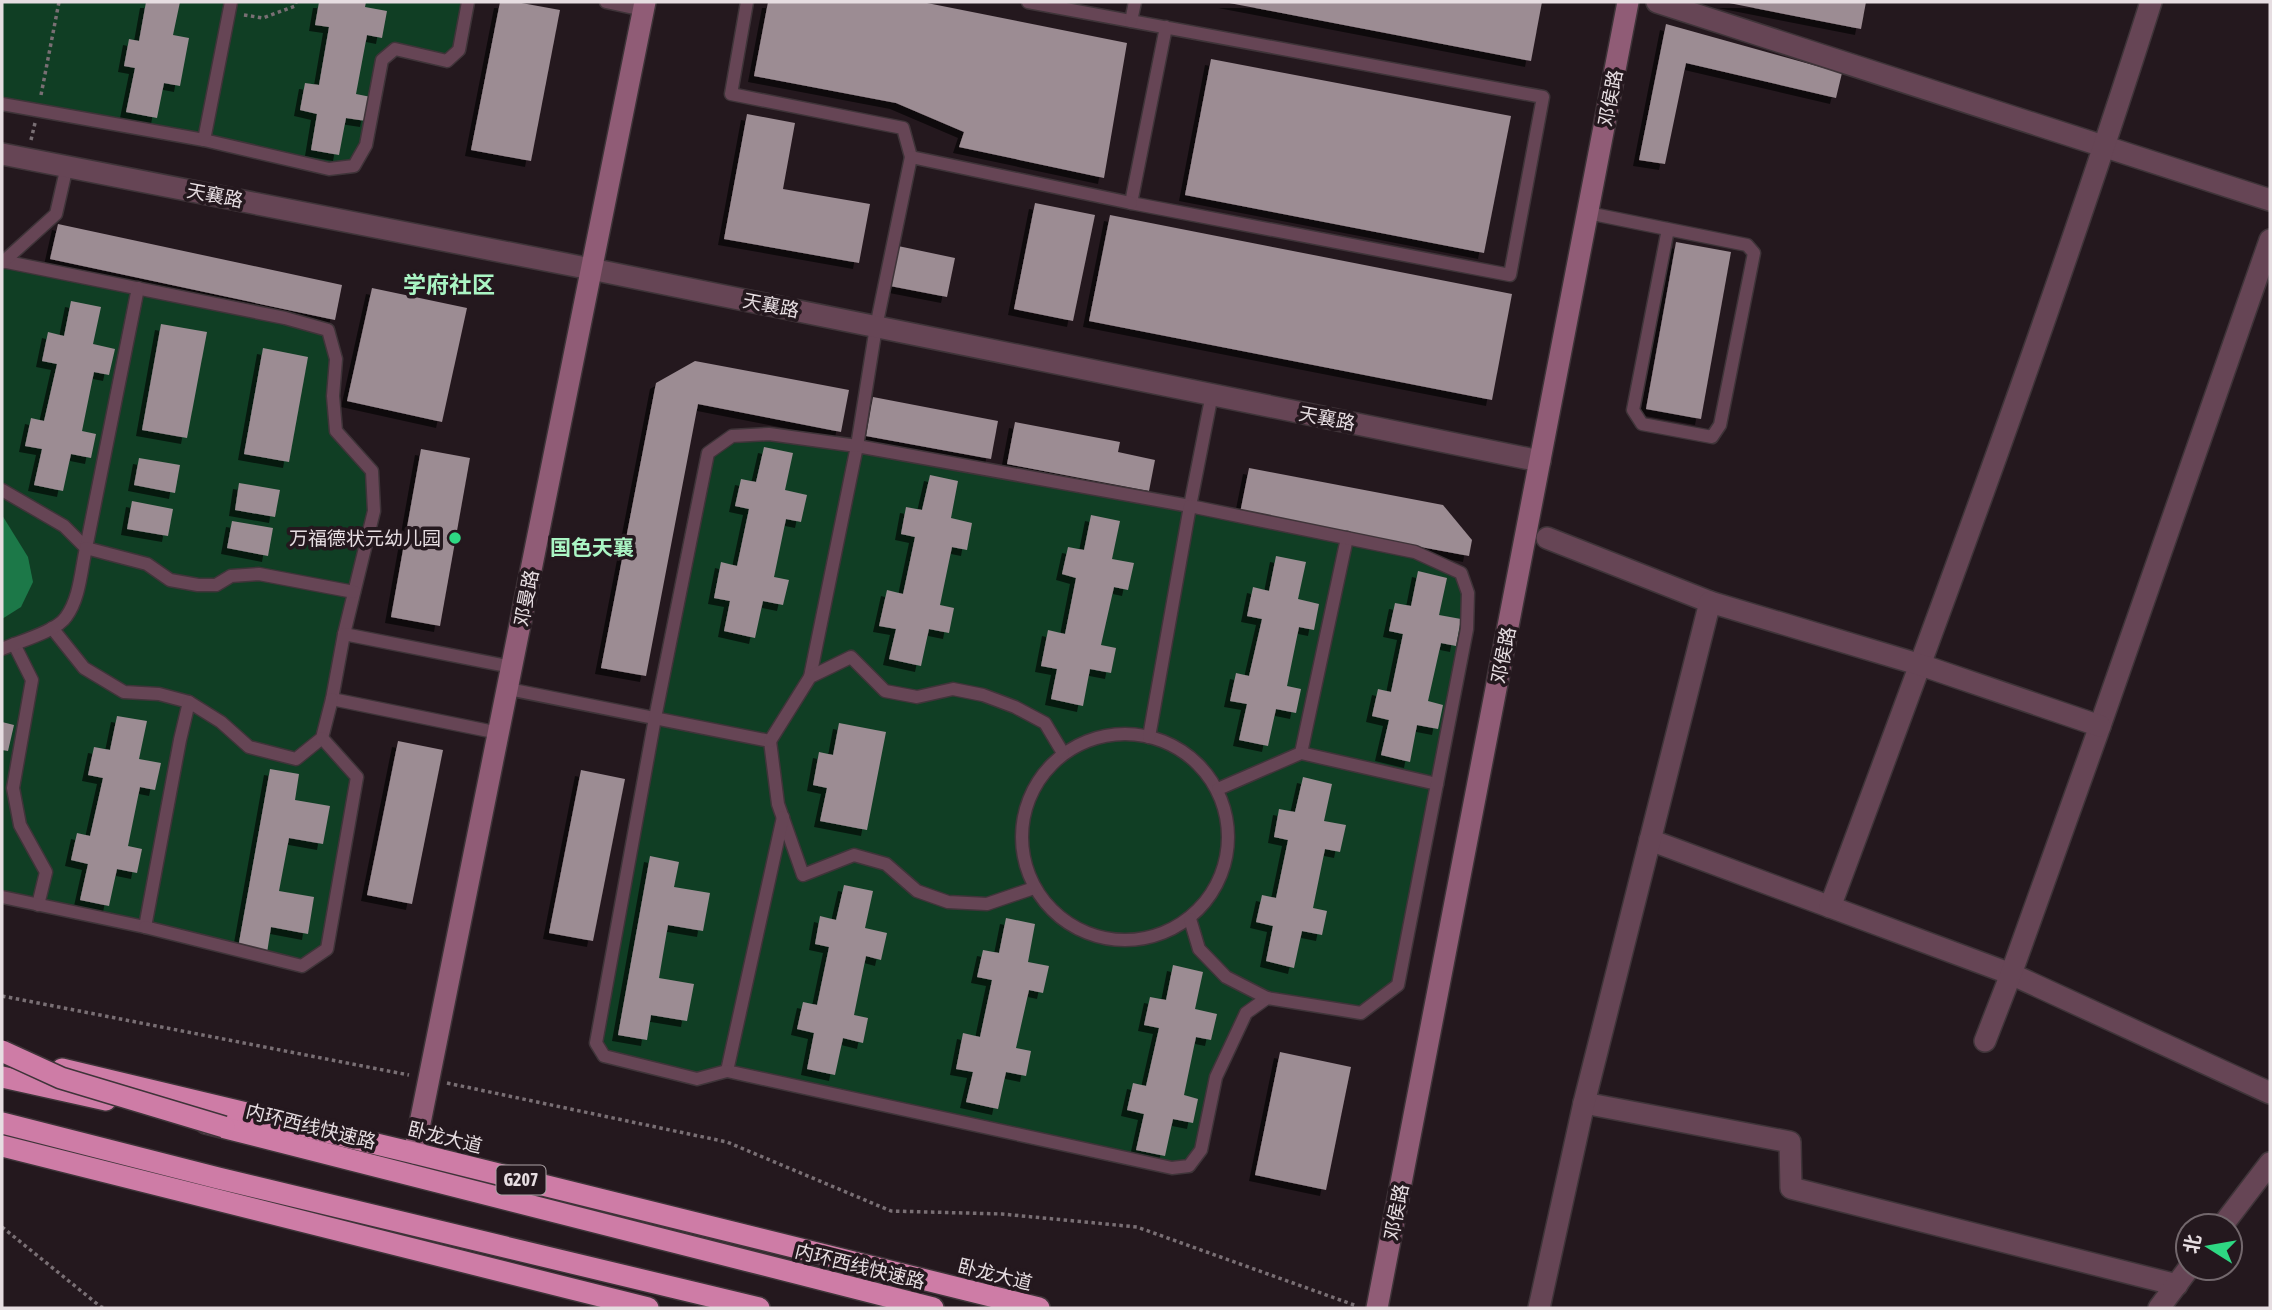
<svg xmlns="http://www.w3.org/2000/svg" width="2272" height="1310" font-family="'Asap Condensed','Noto Sans SC',sans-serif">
  <defs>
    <filter id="shadow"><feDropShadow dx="-6" dy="6" stdDeviation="0" flood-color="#0009"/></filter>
  </defs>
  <rect width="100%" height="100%" fill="#24181e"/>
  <g fill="#103e24">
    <polygon points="2,2 468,2 459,50 447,61 395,49 382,60 366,145 354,166 329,169 2,104"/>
    <polygon points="2,261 328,330 336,430 372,471 374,511 322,738 357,777 327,949 302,966 2,897"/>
    <polygon points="769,434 1415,552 1461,573 1468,593 1398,985 1361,1013 1267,998 1246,1013 1216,1077 1201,1150 1189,1166 727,1071 697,1079 604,1056 596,1043 708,453 732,436"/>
  </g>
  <polygon fill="#1c7848" points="2,515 28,557 33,582 21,607 2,619"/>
  <g fill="#9c8c93" filter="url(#shadow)">
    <polygon points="146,2 180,2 173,35 189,38 180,86 164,83 157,118 126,112 135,68 124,66 129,39 139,41"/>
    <polygon points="319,2 366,2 365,7 387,11 382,38 367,35 356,94 371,97 366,121 346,118 339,155 311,150 317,114 300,110 305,83 319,85 329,27 315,25"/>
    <polygon points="500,2 516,2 560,10 531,161 471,150"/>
    <polygon points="768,2 922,2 1127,43 1104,178 959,147 964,132 896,103 754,76"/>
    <polygon points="1224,2 1542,2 1531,61"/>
    <polygon points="1724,2 1866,2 1861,29"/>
    <polygon points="1666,24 1842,73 1836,98 1686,63 1665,164 1639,160"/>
    <polygon points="1211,59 1511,116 1484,253 1185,195"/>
    <polygon points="747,114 795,123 783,189 870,204 859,263 724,239"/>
    <polygon points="1035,203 1095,215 1073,321 1014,309"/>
    <polygon points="1110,215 1512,294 1492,400 1089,321"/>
    <polygon points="58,224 342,285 335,320 50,259"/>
    <polygon points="1676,242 1731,252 1701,419 1646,409"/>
    <polygon points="898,246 955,258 947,297 890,286"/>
    <polygon points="372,288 467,308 442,422 347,401"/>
    <polygon points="71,301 101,307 93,344 115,349 109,375 94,372 82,431 96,434 91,458 71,454 63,491 34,485 42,449 25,446 31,418 44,421 57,364 42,361 48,332 64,336"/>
    <polygon points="161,324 207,332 187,438 142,430"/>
    <polygon points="263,348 308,357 289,462 244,454"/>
    <polygon points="695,361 849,390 841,432 698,404 646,676 601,668 656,383"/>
    <polygon points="873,397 998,421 991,459 866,436"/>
    <polygon points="1015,422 1120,442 1118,452 1155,460 1149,491 1007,464"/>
    <polygon points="764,447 793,453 785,490 807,495 801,522 786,519 774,577 789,580 783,605 763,601 755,638 724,631 730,601 714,598 721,562 737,566 749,509 735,506 741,479 756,482"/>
    <polygon points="421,449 470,458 440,626 391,617"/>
    <polygon points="139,458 180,465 175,493 134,485"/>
    <polygon points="1249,468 1443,505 1472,540 1469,556 1240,513"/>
    <polygon points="930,475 958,481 951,518 972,523 967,550 952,547 940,605 954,608 949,633 929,629 921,666 889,659 896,629 879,626 887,590 903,594 915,537 901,534 906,507 922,510"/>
    <polygon points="239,483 280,490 275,517 235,510"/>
    <polygon points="132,501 173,509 168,536 127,529"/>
    <polygon points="1091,515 1120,521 1112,559 1134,563 1128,590 1114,587 1101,645 1116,648 1111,673 1090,669 1083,706 1051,699 1057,669 1041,666 1048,630 1065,634 1076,578 1062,574 1068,547 1084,550"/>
    <polygon points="232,521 273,528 268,556 227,548"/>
    <polygon points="1276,556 1306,562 1298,599 1319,604 1314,630 1299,627 1287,686 1301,689 1296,713 1276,709 1268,746 1239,740 1247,704 1230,701 1236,673 1249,676 1262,619 1247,616 1253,587 1269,591"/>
    <polygon points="1418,571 1447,578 1439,615 1461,619 1456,646 1441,643 1428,701 1443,705 1438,729 1417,725 1410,762 1381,755 1389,720 1372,716 1378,689 1391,692 1403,634 1389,631 1395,603 1411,606"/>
    <polygon points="117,716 147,721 139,759 161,763 155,790 140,787 128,846 142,849 137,873 117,869 109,906 80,900 88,864 71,860 77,833 90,836 103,778 88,775 94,747 110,750"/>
    <polygon points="2,722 14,725 8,751 2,750"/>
    <polygon points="839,723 886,732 867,830 820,821 827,788 813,785 819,752 833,755"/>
    <polygon points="398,741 443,750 412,904 367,895"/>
    <polygon points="270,769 299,774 295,800 330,806 323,844 289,838 279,891 314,897 308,934 271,927 267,953 238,948"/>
    <polygon points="581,770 625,779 593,941 549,933"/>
    <polygon points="1303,777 1332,784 1324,821 1346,825 1340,852 1325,849 1313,908 1327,911 1322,935 1302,931 1294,968 1266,961 1273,926 1256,922 1262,895 1276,898 1288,840 1274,837 1279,809 1295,812"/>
    <polygon points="650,856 679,862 674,887 710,893 703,931 668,925 659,978 694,984 687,1021 651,1015 647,1040 618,1035"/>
    <polygon points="844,885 873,891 865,928 887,933 881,960 866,956 854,1015 868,1018 863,1043 843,1038 835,1075 807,1069 814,1033 797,1029 803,1002 817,1005 829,947 815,944 820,916 836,920"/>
    <polygon points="1006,918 1035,924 1028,962 1049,966 1043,993 1029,990 1016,1048 1031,1051 1026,1076 1006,1072 998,1109 966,1102 973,1072 956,1069 963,1033 980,1037 992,980 977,977 983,950 999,953"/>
    <polygon points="1173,965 1203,972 1195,1009 1217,1014 1211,1040 1196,1037 1184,1095 1198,1099 1193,1123 1173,1119 1165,1156 1136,1150 1144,1114 1127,1110 1133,1083 1146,1086 1159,1028 1144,1025 1150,997 1166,1000"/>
    <polygon points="1280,1052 1351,1067 1326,1190 1255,1175"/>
  </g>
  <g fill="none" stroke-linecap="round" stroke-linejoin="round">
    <g stroke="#3f3439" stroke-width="15">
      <g id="lane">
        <polyline points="606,2 643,10"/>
        <polyline points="747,2 731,94 903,128 911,157"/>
        <polyline points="1028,2 1543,97 1510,275 1131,203 1166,27"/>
        <polyline points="1131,21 1135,2"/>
        <polyline points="2,104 204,140 329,169 354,166 366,145 382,60 395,49 447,61 459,50 468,2"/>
        <polyline points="204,140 231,2"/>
        <polyline points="1588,213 1747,245 1754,253 1720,425 1712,437 1642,424 1633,410 1668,229"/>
        <polyline points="2,261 285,318 328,330 336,359 333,396 336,431 372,471 374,511 344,634"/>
        <polyline points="3,262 56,214 67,166"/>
        <polyline points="2,490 64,526 86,548"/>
        <polyline points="86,548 138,288"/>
        <polyline points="52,628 84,668 124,692 159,694 189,702"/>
        <polyline points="14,644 32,680 13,788 20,825 46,872 38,905"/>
        <path d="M 2,649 C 18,642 57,631 66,617 C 80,598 81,570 86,548 L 147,564 L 170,580 L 198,585 L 216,585 L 231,576 L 259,574 L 354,592"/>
        <polyline points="810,677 857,446 1190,506 1212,394"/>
        <polyline points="508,689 770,741 778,804 803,875 854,855 886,864 917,891 948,902 987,904 1034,888"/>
        <polyline points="499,733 332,699 344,634 512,667"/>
        <circle cx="1125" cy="837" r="103"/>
        <polyline points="770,741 810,677 851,657 885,691 917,697 953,689 983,695 1015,707 1045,723 1063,753"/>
        <polyline points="1301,753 1347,538"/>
        <polyline points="1218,789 1301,753 1437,784"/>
        <polyline points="783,817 727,1071 1172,1168 1189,1166 1201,1150 1216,1077 1246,1013 1267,998 1361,1013 1398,985 1467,629 1468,593 1461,573 1415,552 1190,506 1149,737"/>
        <polyline points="2,897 145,927 180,740 189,702 221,722 249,747 296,759 322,738 332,699"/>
        <polyline points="1190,919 1199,949 1226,977 1267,998"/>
        <polyline points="145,927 302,966 327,949 357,777 322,738"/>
        <polyline points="727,1071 697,1079 604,1056 596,1043 655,718 708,453 732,436 769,434 857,446 876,327 911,157 1131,203"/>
      </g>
    </g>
    <g stroke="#3f3439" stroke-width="24">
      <g id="street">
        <polyline points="1657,2 2270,200"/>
        <polyline points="2,154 591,269 1540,461"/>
        <polyline points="1547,538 1710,602"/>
        <polyline points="1650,840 2011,974 2270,1093"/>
        <path d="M 1830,907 C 1942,607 2054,307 2151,2"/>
        <polyline points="1985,1041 2011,974 2100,726 2270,240"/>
        <polyline points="1584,1103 1790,1142 1791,1188 2177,1285"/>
        <polyline points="2222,1226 2270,1163"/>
        <polyline points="1539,1308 1584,1103 1710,602 1921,665 2100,726"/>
        <polyline points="2159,1308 2189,1268"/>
      </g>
    </g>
    <g stroke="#3f3439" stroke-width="24">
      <g id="secondary">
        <polyline points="414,1153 645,2"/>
        <polyline points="1377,1308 1628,2"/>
      </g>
    </g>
    <g stroke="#3f3439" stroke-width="24">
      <g id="highway">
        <polyline points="62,1069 414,1153 1039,1308"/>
        <polyline points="2,1077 106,1100"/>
        <polyline points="2,1123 218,1178 759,1308"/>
        <polyline points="206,1123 933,1308"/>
        <polyline points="2,1146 648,1308"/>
      </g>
    </g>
    <g stroke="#796f74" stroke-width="3.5" stroke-dasharray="3.5 3.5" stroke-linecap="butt">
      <polyline points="244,15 263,18 295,6 296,2"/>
      <polyline points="41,95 59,2"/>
      <polyline points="31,140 35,123"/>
      <polyline points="2,996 409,1075"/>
      <polyline points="447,1083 727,1142 891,1211 1002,1214 1137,1227 1357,1306"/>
      <polyline points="2,1227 101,1307 106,1308"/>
    </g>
    <use href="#lane" stroke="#664555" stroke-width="12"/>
    <use href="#street" stroke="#664555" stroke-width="21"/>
    <use href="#secondary" stroke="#905c76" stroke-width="21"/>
    <use href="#highway" stroke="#ce7ca6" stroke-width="21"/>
    <g stroke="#3f3439" stroke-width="24" stroke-linecap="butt">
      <polyline id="highway-bridge" points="2,1051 61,1078 224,1127"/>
    </g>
    <use href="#highway-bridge" stroke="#ce7ca6" stroke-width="21"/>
  </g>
  <circle fill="#2ed883" stroke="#24181e" stroke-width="2.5" cx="455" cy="538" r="7"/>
  <g text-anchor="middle" stroke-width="7" stroke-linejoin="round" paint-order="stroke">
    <rect fill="#24181e" stroke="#aca2a6" stroke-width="2" x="496.5" y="1165.5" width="49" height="29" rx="5"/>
    <g font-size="18" font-weight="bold" fill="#e6dde1">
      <text x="521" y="1186">G207</text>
    </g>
    <g font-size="19" fill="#e6dde1" stroke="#24181e">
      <text transform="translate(1610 98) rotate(-79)" y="7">邓侯路</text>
      <text transform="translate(215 195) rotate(11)" y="7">天襄路</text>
      <text transform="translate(771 305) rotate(11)" y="7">天襄路</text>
      <text transform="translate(1327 418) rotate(11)" y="7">天襄路</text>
      <text transform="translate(526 598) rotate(-79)" y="7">邓曼路</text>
      <text transform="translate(1503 655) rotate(-79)" y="7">邓侯路</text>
      <text transform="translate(311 1126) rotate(14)" y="7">内环西线快速路</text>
      <text transform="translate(445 1137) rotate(14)" y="7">卧龙大道</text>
      <text transform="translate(1396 1212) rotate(-79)" y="7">邓侯路</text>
      <text transform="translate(860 1266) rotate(14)" y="7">内环西线快速路</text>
      <text transform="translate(995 1274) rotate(14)" y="7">卧龙大道</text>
    </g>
    <g font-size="19" fill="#e6dde1" stroke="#24181e" text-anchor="end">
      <text x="441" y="545">万福德状元幼儿园</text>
    </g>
    <g font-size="21" font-weight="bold" fill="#aaf5c4" stroke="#24181e">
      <text x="592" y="555">国色天襄</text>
    </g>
    <g font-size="23" font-weight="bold" fill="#aaf5c4" stroke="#24181e">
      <text x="449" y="293">学府社区</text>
    </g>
  </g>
  <rect width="2272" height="1310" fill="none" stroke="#e6dde1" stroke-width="7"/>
  <g transform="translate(2209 1247) rotate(281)"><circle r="33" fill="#24181e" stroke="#72676c" stroke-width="2"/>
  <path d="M0-5L12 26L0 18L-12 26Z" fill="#2ed883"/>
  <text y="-10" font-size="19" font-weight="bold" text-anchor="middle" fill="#e6dde1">北</text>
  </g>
</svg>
